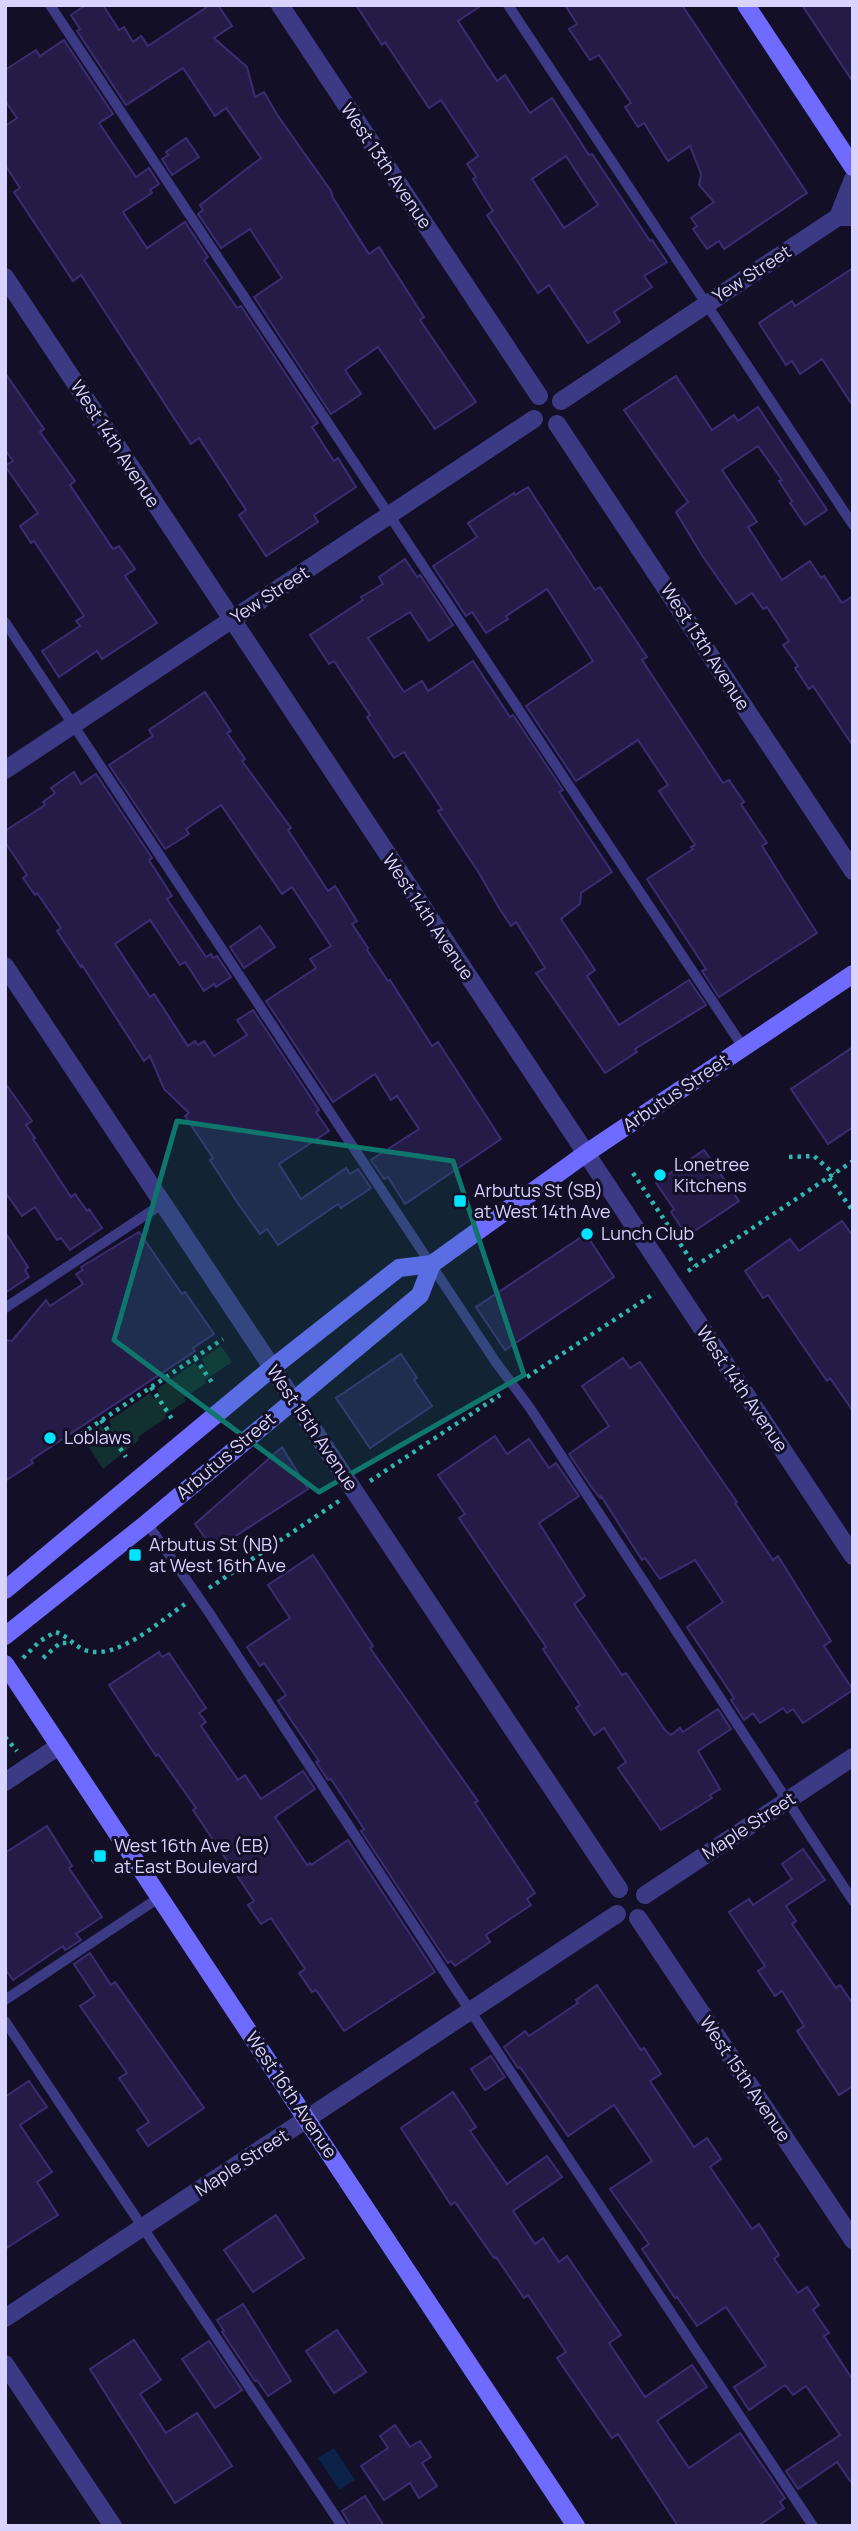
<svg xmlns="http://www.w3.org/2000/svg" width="858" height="2531" font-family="Manrope,sans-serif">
  <rect width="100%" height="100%" fill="#130f26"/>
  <polygon fill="#12302f" points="221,1346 232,1362 205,1380 206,1383 184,1398 186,1401 165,1415 166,1418 138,1437 139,1440 103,1469 83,1438 101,1426 105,1431 112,1427 109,1421 150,1393 154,1399 160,1395 157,1389 195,1363 199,1369 205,1365 202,1359"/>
  <polygon fill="#0c2248" points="334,2448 355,2480 339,2490 318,2458"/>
  <g fill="#241b47" stroke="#3b2d73" stroke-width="2" fill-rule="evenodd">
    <polygon points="86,5 103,5 119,30 124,27 133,42 141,36 148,46 210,5 218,5 232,26 214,38 247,67 255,97 264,92 278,116 331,191 333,198 369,254 379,247 424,317 420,320 476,402 435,429 378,347 345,370 361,394 331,414 254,297 282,278 250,229 221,248 198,214 203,210 200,205 261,158 226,108 215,116 183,68 126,105 77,31 80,29 71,15"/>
    <path d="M 356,5 L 482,5 L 458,21 L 497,81 L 505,75 L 530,113 L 552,98 L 589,155 L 592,154 L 650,241 L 652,240 L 667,262 L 644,276 L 652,287 L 614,312 L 620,322 L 588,343 L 549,285 L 538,293 L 487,215 L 493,211 L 473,179 L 476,177 L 467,164 L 478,156 L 441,100 L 429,108 L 385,42 L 382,45 ZM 566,156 L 598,205 L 564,228 L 532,179 Z"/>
    <polygon points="565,5 682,5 807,193 724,249 719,241 707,249 693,229 697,226 691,218 714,202 699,185 701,174 690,146 668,161 644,123 638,127 625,107 631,103 599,55 590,60 569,29 577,24"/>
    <polygon points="802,5 853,5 853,82"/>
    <polygon points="64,40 113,114 99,123 136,177 149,168 159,184 150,190 152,193 123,212 147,248 185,222 208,257 204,260 237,308 241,306 318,423 312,427 334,461 338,458 356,487 314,515 318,522 266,556 239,515 246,510 199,438 191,444 81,275 73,281 14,192 20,188 5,165 5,126 17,118 5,101 5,70 36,50 40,56"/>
    <polygon points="186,138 199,157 172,175 162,159 168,155 166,152"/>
    <polygon points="853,268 853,406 822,359 800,374 792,361 786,365 759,323 792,301 795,306"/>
    <polygon points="5,373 44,429 40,432 75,481 70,485 113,549 119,546 135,569 125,576 157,623 102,659 97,651 59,677 42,651 80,626 76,621 84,616 34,541 31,543 20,526 38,513 5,466 13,461 5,450"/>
    <polygon points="676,376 712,430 734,415 738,421 758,407 827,510 805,525 790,503 792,501 779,481 782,480 758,446 722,470 757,522 748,527 782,580 810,561 821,578 824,576 842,603 853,596 853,746 813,686 809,689 795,668 798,666 783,645 789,641 767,607 763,609 752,593 736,604 703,557 676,512 688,502 624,410"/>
    <polygon points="528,487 595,590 600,587 647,657 642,660 723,783 729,780 744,802 741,804 767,843 762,846 817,933 719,997 702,971 706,969 647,879 693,849 691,847 695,845 659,791 668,785 638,740 576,781 526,706 593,661 547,589 506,616 508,619 486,633 472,612 466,616 433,566 477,537 468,523 514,493 515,495"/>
    <polygon points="405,559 417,577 420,575 453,625 429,641 410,612 368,638 404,692 422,681 428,691 473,661 510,717 513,715 563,790 559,792 612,872 581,893 580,904 561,919 595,970 587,976 619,1025 689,980 706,1005 635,1049 637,1052 605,1073 536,973 545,968 516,922 511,926 499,908 479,873 438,811 442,809 404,752 394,758 367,717 370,715 334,661 329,664 310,635 363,600 361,597 383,584 379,577"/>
    <polygon points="205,692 231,731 227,733 245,759 242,761 291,828 288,830 328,891 335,886 357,921 352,924 368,948 367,950 388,981 390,980 432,1046 438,1042 501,1139 405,1204 388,1177 384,1179 371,1160 419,1129 397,1096 391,1100 375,1074 333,1102 266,1001 316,968 310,959 331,946 292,887 282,894 221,805 186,829 189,834 165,849 109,765 153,736 149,730"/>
    <polygon points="74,772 81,784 96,774 152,858 149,860 172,896 167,899 206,957 211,954 213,958 217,956 231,977 216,987 214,984 204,991 185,962 180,965 150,920 115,944 150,997 154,994 188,1046 195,1041 198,1045 204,1041 214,1056 247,1035 237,1020 253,1010 319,1110 316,1112 329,1131 279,1164 301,1199 346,1168 350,1174 358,1169 371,1188 341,1208 338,1204 278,1245 267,1229 260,1234 237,1202 210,1160 213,1158 185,1116 189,1113 164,1089 150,1056 144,1061 82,965 81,967 57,931 61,928 37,893 35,895 23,878 27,875 5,842 5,831 45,805 43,802 55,793 51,788"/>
    <polygon points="260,926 275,947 244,968 230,947"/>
    <polygon points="853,1047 853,1127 828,1144 791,1089"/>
    <polygon points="5,1083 32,1121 26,1125 35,1138 33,1139 71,1197 75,1194 87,1211 89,1209 102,1228 70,1250 61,1238 57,1240 35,1207 22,1216 5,1192"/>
    <polygon points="704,1150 739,1201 687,1236 671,1212 674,1209 656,1183"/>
    <polygon points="842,1221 853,1236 853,1411 830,1378 827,1381 768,1295 763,1298 745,1271 790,1239 799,1251"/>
    <polygon points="5,1232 28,1267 25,1270 29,1277 5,1293"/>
    <polygon points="139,1232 182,1294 185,1292 214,1334 193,1348 195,1351 31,1460 33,1463 5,1481 5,1340 12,1341 46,1300 50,1306 83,1284 76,1274 83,1270 81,1267"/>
    <polygon points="586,1234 614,1277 505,1350 476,1307"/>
    <polygon points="401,1354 417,1378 414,1380 432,1406 370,1448 336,1398"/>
    <polygon points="623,1358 630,1368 640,1362 737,1502 735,1503 773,1560 778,1556 831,1641 824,1646 853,1690 803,1723 793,1709 787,1713 783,1708 760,1723 753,1713 744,1720 731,1700 734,1698 687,1627 723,1602 695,1560 660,1579 645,1558 642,1560 601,1496 600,1498 592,1488 569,1454 609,1426 582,1386"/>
    <polygon points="495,1436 507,1454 529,1439 549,1468 556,1463 579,1496 539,1523 585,1596 574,1604 622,1675 626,1673 665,1730 671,1735 680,1728 683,1732 718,1709 731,1729 698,1751 720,1789 710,1795 712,1798 661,1830 618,1768 626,1762 604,1728 594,1735 576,1708 580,1705 543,1649 546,1647 459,1518 465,1514 438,1475"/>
    <polygon points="282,1447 308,1489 214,1550 195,1524"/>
    <polygon points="313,1555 373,1646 370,1648 478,1801 475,1803 535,1893 527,1899 531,1905 486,1935 490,1942 455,1966 451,1961 448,1963 361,1831 364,1829 331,1779 328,1780 316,1762 319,1761 278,1701 286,1695 264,1663 260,1666 247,1647 290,1618 268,1585"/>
    <polygon points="159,1652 162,1657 169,1653 179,1668 206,1708 199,1713 206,1722 201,1726 238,1780 245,1775 261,1799 303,1771 315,1789 275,1817 307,1865 310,1863 311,1865 348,1840 435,1972 344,2031 316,1990 312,1992 299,1973 305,1969 271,1918 261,1924 248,1905 254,1901 193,1810 196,1808 158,1754 156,1756 109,1685"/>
    <polygon points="47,1826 72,1866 69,1868 102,1917 76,1934 81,1940 65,1950 63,1946 13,1980 5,1969 5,1853"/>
    <polygon points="803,1849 825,1880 786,1906 796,1921 792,1924 836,1988 840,1985 853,2004 853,2086 839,2095 797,2031 804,2026 782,1991 775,1996 758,1971 765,1966 729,1912 749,1899 753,1905 792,1879 782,1864"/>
    <polygon points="90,1953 111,1985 115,1982 204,2108 148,2146 137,2130 149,2122 119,2078 127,2073 80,2006 95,1996 74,1964"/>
    <polygon points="597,1985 641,2050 644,2048 661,2074 650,2081 694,2147 707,2138 721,2159 710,2167 752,2229 759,2224 779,2255 774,2259 798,2293 807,2287 819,2305 813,2310 829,2333 824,2336 853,2380 853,2485 837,2462 798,2489 786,2471 840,2435 806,2386 793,2395 785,2385 749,2410 734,2387 766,2366 726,2307 697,2326 677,2297 675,2298 642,2249 649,2244 610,2189 652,2161 614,2105 568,2136 520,2067 518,2068 504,2047 525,2031 529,2036 578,2003 576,2000"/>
    <polygon points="491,2056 505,2077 485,2090 471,2069"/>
    <polygon points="29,2081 47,2107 20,2125 52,2172 37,2182 58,2215 5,2249 5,2097"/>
    <polygon points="453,2092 476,2127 470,2131 507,2184 547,2156 562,2177 513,2211 535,2244 543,2238 559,2262 567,2256 621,2335 609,2343 645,2397 692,2365 707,2387 657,2421 689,2468 740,2433 785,2498 780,2502 784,2508 758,2526 678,2526 618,2434 612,2438 557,2358 566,2352 528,2295 524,2298 496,2257 494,2258 455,2202 451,2205 401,2128"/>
    <polygon points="276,2215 304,2258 253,2292 224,2250"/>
    <polygon points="243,2304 291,2381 268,2396 257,2380 255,2381 222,2332 224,2331 217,2320"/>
    <polygon points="337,2330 366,2372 334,2393 306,2351"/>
    <polygon points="134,2340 161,2380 140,2394 166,2433 197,2413 232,2466 175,2503 90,2369"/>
    <polygon points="209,2341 242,2390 215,2408 182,2359"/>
    <polygon points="395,2425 410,2447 420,2441 431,2457 422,2463 437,2486 419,2498 410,2483 384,2500 361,2466 388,2448 380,2436"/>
    <polygon points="365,2496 384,2526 351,2526 342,2511"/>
  </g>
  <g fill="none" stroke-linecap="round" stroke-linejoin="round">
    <g stroke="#2fb8b0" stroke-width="4.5" stroke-dasharray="3.5 5" stroke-linecap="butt">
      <polyline points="789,1157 814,1156 834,1174"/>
      <polyline points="633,1173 695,1266"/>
      <polyline points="829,1178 853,1211"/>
      <polyline points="688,1271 853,1161"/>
      <polyline points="195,1358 213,1384"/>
      <polyline points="527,1377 655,1293"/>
      <polyline points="151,1387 172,1419"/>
      <polyline points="101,1420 126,1457"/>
      <polyline points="81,1434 223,1339"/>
      <polyline points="370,1481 500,1395"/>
      <polyline points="209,1588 339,1501"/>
      <path d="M 23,1658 L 40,1641 L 55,1632 C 68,1635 75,1648 88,1651 C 119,1659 160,1621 185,1604"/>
      <polyline points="43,1658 60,1643 72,1643"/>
      <polyline points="5,1737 17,1751"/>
      <polyline points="92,1862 100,1856"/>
    </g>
    <g stroke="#3d3a85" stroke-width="10">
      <polyline points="50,5 743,1047"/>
      <polyline points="508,5 853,525"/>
      <polyline points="5,622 495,1361 530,1408 853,1901"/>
      <polyline points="5,1308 162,1204"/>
      <polyline points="147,1523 208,1611 451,1982 813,2526"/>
      <polyline points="5,2000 160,1897"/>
      <polyline points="5,2021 342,2526"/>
    </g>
    <g stroke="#3d3a85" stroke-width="18">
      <polyline points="280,5 539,396"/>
      <polyline points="838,217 853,179"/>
      <polyline points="5,277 853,1556"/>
      <polyline points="561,401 838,217 853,217"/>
      <polyline points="557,424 853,871"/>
      <polyline points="5,770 534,419"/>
      <polyline points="5,966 619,1889"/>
      <polyline points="5,1782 59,1746"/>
      <polyline points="645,1895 853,1757"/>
      <polyline points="638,1918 853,2240"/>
      <polyline points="5,2318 617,1914"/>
      <polyline points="5,2364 113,2526"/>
    </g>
    <g stroke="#6f6bff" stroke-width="18">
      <polyline points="746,5 853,167"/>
      <polyline points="5,1590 272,1368 399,1268 432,1264 585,1154 853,974"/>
      <polyline points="5,1636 147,1523 420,1295 432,1264"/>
      <polyline points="5,1664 576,2526"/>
    </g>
  </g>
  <path fill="#0f766e" fill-opacity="0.2" stroke="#0f766e" stroke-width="5" stroke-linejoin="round" d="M 177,1121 L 453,1161 L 524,1375 L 319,1492 L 114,1340 Z"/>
  <g fill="#00e5ff" stroke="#130f26" stroke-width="2.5">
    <circle cx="660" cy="1175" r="7"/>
    <rect x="453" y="1194" width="14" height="14" rx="3.5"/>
    <circle cx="587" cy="1234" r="7"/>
    <circle cx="50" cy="1438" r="7"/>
    <rect x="128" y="1548" width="14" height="14" rx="3.5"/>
    <rect x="93" y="1849" width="14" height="14" rx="3.5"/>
  </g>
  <g text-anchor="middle" stroke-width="6" stroke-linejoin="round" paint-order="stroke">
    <g font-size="18" fill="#d9d4ff" stroke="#130f26">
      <text transform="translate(386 166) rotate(56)" y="6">West 13th Avenue</text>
      <text transform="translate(752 274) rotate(-33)" y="6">Yew Street</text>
      <text transform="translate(115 444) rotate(57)" y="6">West 14th Avenue</text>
      <text transform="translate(270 595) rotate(-33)" y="6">Yew Street</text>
      <text transform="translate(705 647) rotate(57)" y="6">West 13th Avenue</text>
      <text transform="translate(428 917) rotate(56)" y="6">West 14th Avenue</text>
      <text transform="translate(676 1093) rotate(-34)" y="6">Arbutus Street</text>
      <text transform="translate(742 1389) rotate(56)" y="6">West 14th Avenue</text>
      <text transform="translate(312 1428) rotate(56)" y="6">West 15th Avenue</text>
      <text transform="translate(226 1456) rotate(-40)" y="6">Arbutus Street</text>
      <text transform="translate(749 1826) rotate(-33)" y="6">Maple Street</text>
      <text transform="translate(745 2079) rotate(56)" y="6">West 15th Avenue</text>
      <text transform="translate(291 2095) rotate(56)" y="6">West 16th Avenue</text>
      <text transform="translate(242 2163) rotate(-33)" y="6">Maple Street</text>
    </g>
    <g font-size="18" fill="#d9d4ff" stroke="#130f26" text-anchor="start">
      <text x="674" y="1171">Lonetree<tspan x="674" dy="21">Kitchens</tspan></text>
      <text x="474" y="1197">Arbutus St (SB)<tspan x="474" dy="21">at West 14th Ave</tspan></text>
      <text x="601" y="1240">Lunch Club</text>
      <text x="64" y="1444">Loblaws</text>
      <text x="149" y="1551">Arbutus St (NB)<tspan x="149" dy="21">at West 16th Ave</tspan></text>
      <text x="114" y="1852">West 16th Ave (EB)<tspan x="114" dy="21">at East Boulevard</tspan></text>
    </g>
  </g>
  <rect width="858" height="2531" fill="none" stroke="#d9d4ff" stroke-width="14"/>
</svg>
